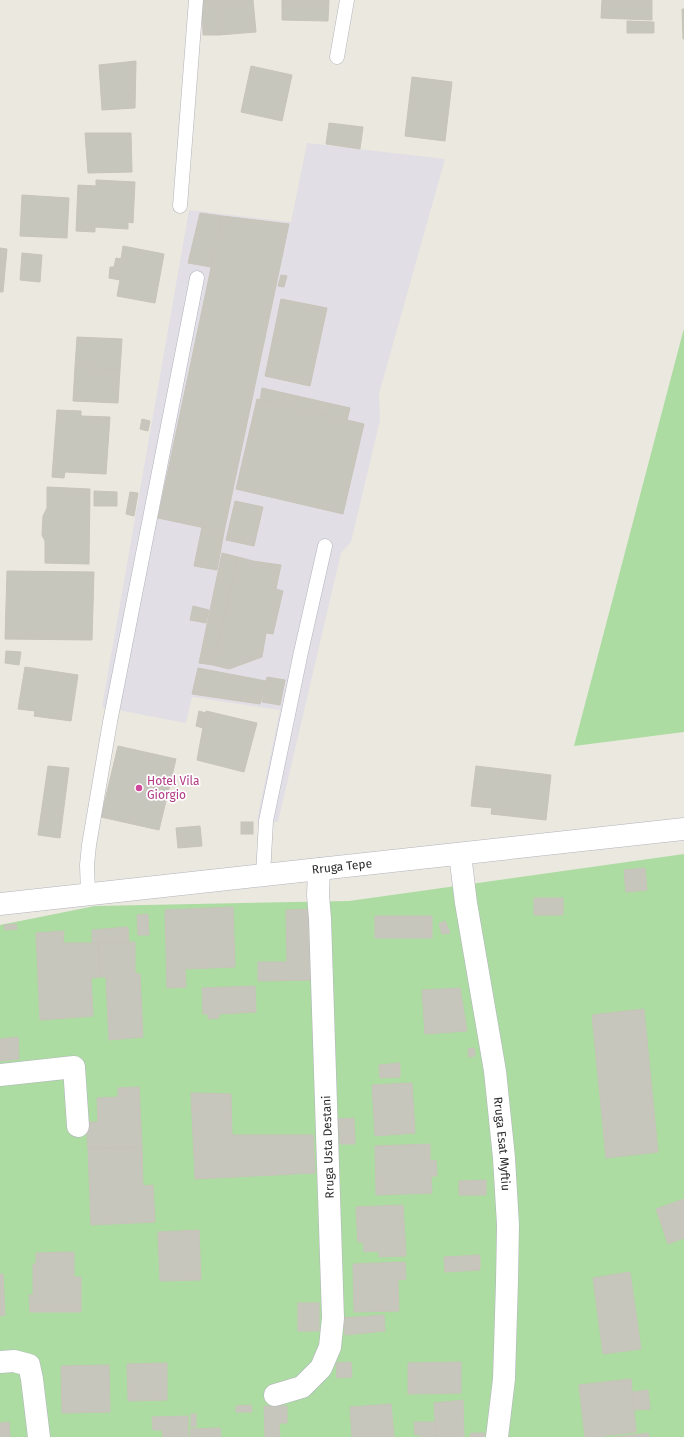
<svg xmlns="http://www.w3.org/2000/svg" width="684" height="1437" font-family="'Fira Sans',sans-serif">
  <rect width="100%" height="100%" fill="#ebe8df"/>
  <polygon fill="#e1dfe5" points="307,143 445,159 379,394 380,420 351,542 341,553 278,822 257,820 280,710 192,697 186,723 102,707 189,210 291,222"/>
  <g fill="#acdca2">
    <polygon points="684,329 684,732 574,746 683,332"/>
    <polygon points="684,854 684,1437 0,1437 0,925 95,906 349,901"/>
  </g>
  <g fill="#c7c6bd" stroke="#c7c4b9">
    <polygon points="202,0 217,0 219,35 203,35"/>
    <polygon points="217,0 253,0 256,32 219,35"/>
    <polygon points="282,0 329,0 328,21 282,20"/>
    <polygon points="602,0 652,0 652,20 601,18"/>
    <polygon points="682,9 684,9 684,39 683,39"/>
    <polygon points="627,21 654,22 654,33 627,33"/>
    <polygon points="136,61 135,108 102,110 99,65"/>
    <polygon points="251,66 292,75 282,121 241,112"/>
    <polygon points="412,77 452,82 445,141 405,136"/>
    <polygon points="329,123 363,127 360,149 326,144"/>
    <polygon points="85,133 131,133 132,172 88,173"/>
    <polygon points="96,180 135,182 133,223 128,222 128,229 95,227 95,232 76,231 78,185 96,186"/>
    <polygon points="22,195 69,198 67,238 20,236"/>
    <polygon points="200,213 222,216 211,267 188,263"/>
    <polygon points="222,216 289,224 224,532 158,518"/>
    <polygon points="123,246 164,254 155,303 117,296 120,280 109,278 110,267 114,267 116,258 121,259"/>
    <polygon points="0,248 7,249 3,292 0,292"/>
    <polygon points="22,253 42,255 40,282 20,280"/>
    <polygon points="281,275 287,276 284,287 278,286"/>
    <polygon points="281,299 327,308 310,386 265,376"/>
    <polygon points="77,337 122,339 120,370 75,367"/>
    <polygon points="75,367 120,370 118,403 73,401"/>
    <polygon points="262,388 350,408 347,420 260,400"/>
    <polygon points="257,399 364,424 343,514 236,489"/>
    <polygon points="57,410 81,411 81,416 110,417 106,474 65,472 64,478 52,477"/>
    <polygon points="142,419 150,421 148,431 140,429"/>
    <polygon points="47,487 90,489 89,564 45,563 45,541 42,535 43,516 47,508"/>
    <polygon points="94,491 117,492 117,506 94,506"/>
    <polygon points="130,492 138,493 134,516 126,514"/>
    <polygon points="235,501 263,507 254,546 226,540"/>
    <polygon points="202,527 224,532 217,570 194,566"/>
    <polygon points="222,553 238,557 213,665 199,663"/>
    <polygon points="238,557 253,561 281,565 276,589 283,591 273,634 266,633 262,657 229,669 213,665"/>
    <polygon points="7,571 94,572 92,640 5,639"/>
    <polygon points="193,606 209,610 206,623 190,620"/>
    <polygon points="6,651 21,652 19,665 5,663"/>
    <polygon points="25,667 78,675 71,721 34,716 35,711 18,709"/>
    <polygon points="198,668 266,681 260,704 192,694"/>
    <polygon points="267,677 285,680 280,705 262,702"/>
    <polygon points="199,711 206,713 203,728 196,726"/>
    <polygon points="206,711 257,723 244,772 197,760"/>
    <polygon points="118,746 176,759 159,830 101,817"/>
    <polygon points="48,766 69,768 60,838 38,835"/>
    <polygon points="476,766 551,775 546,820 491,814 492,808 471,806"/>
    <rect x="241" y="822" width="12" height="12"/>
    <polygon points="200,826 202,846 178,848 176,828"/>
    <polygon points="645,868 647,890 626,892 624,870"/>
    <rect x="534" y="898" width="29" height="17"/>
    <polygon points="233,907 235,967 185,969 186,987 167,988 165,910"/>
    <polygon points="310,909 311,980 258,981 258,962 287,962 286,910"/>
    <polygon points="148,914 149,935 138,935 137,915"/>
    <rect x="375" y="916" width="57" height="22"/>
    <polygon points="445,921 450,933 442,934 439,924"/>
    <polygon points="16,924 17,929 5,930 4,925"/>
    <polygon points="128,927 129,942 92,943 92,930"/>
    <polygon points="64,931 63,943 98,943 100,977 91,978 93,1016 40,1020 36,933"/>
    <polygon points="135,942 135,973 140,974 143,1037 109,1040 106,977 100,977 98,943"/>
    <polygon points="255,986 256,1012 219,1014 219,1018 208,1019 208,1014 203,1014 202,988"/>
    <polygon points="460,988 467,1031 425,1034 422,990"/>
    <polygon points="644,1009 658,1152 606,1158 592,1015"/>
    <polygon points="18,1037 19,1059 0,1061 0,1039"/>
    <polygon points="474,1048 475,1056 469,1057 468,1049"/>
    <polygon points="400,1063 400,1077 380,1078 379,1065"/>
    <polygon points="412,1083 415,1133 375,1136 372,1085"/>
    <polygon points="139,1087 142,1147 88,1149 86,1122 98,1122 97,1098 118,1097 118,1088"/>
    <polygon points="191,1093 231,1094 232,1135 313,1135 315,1173 195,1179"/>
    <polygon points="354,1118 355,1144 340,1144 338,1119"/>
    <polygon points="430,1144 430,1161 436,1160 437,1176 431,1176 432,1193 376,1195 375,1146"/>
    <polygon points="142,1147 143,1186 153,1185 155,1222 91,1225 88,1149"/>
    <polygon points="486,1180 486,1195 459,1195 459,1181"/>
    <polygon points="684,1199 684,1238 668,1244 656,1209"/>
    <polygon points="403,1205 406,1256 379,1257 379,1251 364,1252 363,1242 358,1242 356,1207"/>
    <polygon points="199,1230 201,1280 160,1281 158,1232"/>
    <polygon points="74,1252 74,1277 81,1277 81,1312 30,1312 29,1295 33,1295 33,1264 36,1264 36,1253"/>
    <polygon points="480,1255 480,1270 445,1272 444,1257"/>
    <polygon points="405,1262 406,1279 398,1280 399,1311 354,1312 353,1264"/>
    <polygon points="630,1272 641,1349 603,1354 593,1278"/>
    <polygon points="0,1274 3,1274 5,1315 0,1316"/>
    <rect x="298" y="1303" width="21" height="28"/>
    <polygon points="384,1315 385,1331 345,1335 343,1318"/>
    <polygon points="351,1362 352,1377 337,1378 336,1363"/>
    <polygon points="461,1362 461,1393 408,1394 408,1363"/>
    <polygon points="167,1363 167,1400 128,1401 127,1364"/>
    <polygon points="109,1365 110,1412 62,1413 61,1366"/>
    <polygon points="631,1379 636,1432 596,1437 585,1437 579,1385"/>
    <polygon points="648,1390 650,1409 634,1410 632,1392"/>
    <polygon points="463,1400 464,1437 436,1437 434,1403"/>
    <polygon points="391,1404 394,1437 352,1437 350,1407"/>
    <polygon points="251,1405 252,1412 236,1412 236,1406"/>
    <polygon points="264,1406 287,1406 287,1423 279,1423 280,1437 265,1437"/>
    <rect x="191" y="1414" width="5" height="13"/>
    <polygon points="188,1416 188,1437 163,1437 162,1430 153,1430 152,1417"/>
    <polygon points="9,1422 10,1437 0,1437 0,1423"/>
    <polygon points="414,1422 435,1422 436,1437 421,1437 421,1435 415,1435"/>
    <polygon points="220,1428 221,1437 190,1437 190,1429"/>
    <polygon points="471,1433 485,1433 484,1437 470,1437"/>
    <polygon points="648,1433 649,1437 614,1437"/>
  </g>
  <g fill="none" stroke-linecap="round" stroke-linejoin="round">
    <g stroke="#b2b3bd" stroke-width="15">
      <g id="service">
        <polyline points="337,57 347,0"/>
        <polyline points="180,206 196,0"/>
        <polyline points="263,875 266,821 301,652 325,546"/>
        <polyline points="88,894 87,865 89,845 110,722 197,278"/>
      </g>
    </g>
    <g stroke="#b2b3bd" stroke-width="23">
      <g id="minor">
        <path id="s1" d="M 460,854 L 466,903 L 495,1071 L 504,1158 L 508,1225 L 507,1282 L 504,1379 L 497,1437"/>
        <polyline points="0,1075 74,1067 78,1126"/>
        <polyline points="0,1362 14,1361 29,1365 32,1379 39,1437"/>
        <polyline points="275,1395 302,1387 321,1368 330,1347 333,1318 320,919 318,895 319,869"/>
      </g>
    </g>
    <g stroke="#b2b3bd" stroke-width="23">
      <g id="secondary">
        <path id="s2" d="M 0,904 L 684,829"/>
      </g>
    </g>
    <use href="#service" stroke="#fff" stroke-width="14"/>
    <use href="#minor" stroke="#fff" stroke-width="22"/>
    <use href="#secondary" stroke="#fff" stroke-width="22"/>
  </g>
  <circle fill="#d1479c" stroke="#fff" stroke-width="1.5" cx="139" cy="788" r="4"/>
  <g text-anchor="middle" stroke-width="3.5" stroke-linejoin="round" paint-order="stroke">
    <g font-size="12" fill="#b23c85" stroke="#fff" text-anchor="start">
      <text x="147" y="785">Hotel Vila<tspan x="147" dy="14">Giorgio</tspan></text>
    </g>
    <g font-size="12" fill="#2b2b2b" stroke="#fff">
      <text dy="4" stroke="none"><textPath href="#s2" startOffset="344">Rruga Tepe</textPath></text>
      <text dy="4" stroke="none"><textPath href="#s1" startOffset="293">Rruga Esat Myftiu</textPath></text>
      <text transform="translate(328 1147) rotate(-92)" y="4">Rruga Usta Destani</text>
    </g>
  </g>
</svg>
